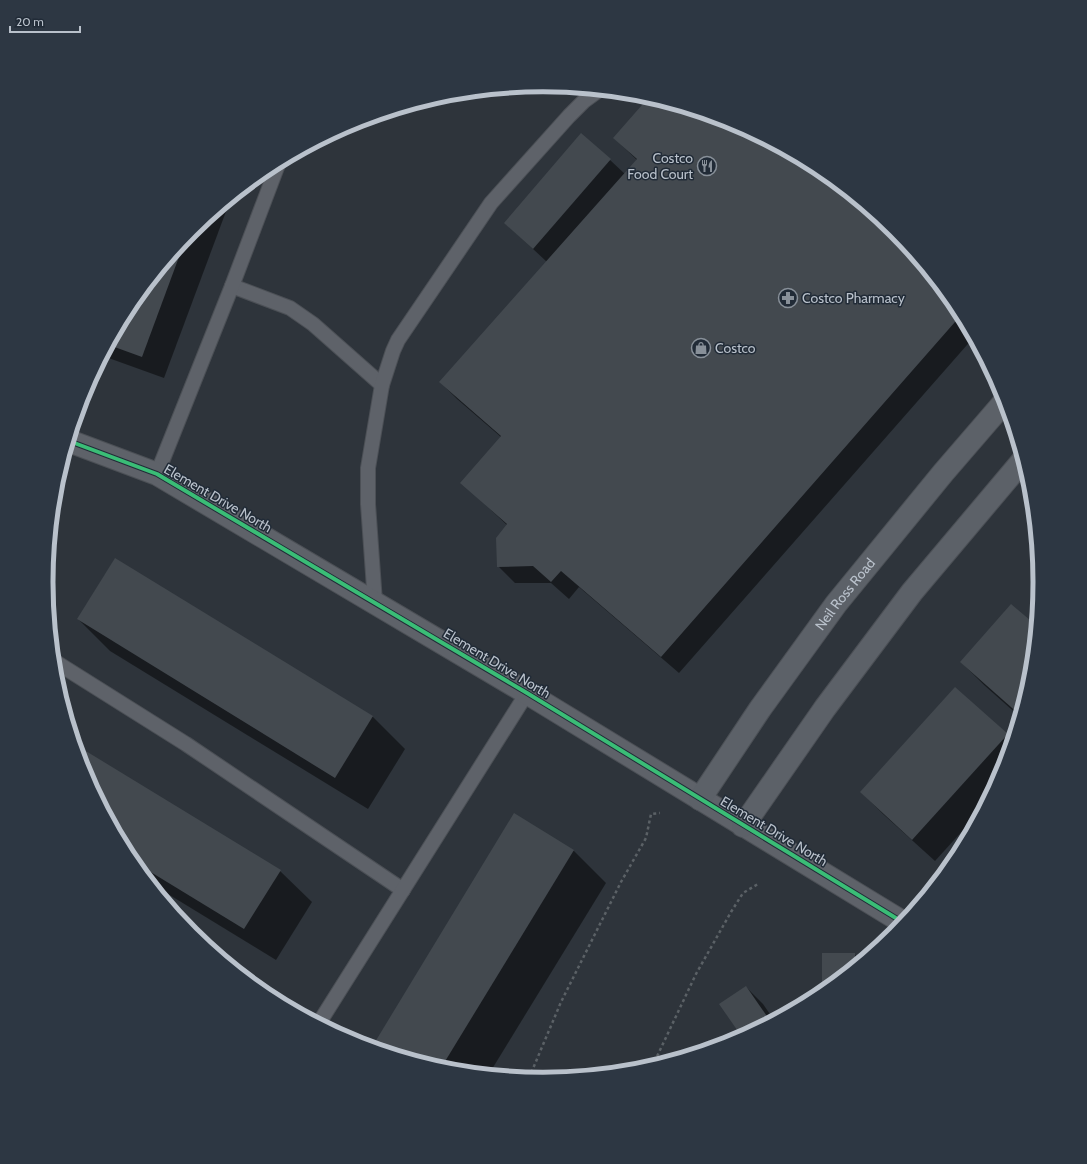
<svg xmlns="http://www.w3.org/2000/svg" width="1087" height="1164" font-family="Cabin,sans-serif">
  <rect width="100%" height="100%" fill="#2e343b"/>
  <g fill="#0007">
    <polygon points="650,97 734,122 820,168 895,230 957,306 974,337 679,673 579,587 569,599 551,583 515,583 498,566 507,525 462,483 501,437 457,399 440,382 547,262 505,223 610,160 625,174 637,160 614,138"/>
    <polygon points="231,198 164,378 103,356 130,305 192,230"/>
    <polygon points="115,559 373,717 405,749 368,809 110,651 78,619"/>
    <polygon points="1037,627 1031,679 1020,717 984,685 961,662"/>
    <polygon points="1007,735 1013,741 1003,773 985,806 935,861 883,814 861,792"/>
    <polygon points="76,747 280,871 312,902 276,960 150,883 130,858 84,772"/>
    <polygon points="514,815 574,851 606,883 489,1074 446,1070 373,1048"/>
    <polygon points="854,954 862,961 823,993"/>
    <polygon points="746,987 763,1004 774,1020 743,1037 721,1004"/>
  </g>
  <g fill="#43494f">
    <polygon points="649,97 734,122 820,168 895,230 957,306 962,314 661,657 561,571 551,582 533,566 497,567 496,538 507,524 460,483 501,436 439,382 637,159 613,138"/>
    <polygon points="581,133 611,159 533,249 504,223"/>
    <polygon points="186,238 142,357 109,345 130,305"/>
    <polygon points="115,558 373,716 335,778 77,619"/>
    <polygon points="1011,604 1037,626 1031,679 1020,715 960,662"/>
    <polygon points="955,687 1008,734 912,840 860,792"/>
    <polygon points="76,745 281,870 244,929 131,860 84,772"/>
    <polygon points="514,813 574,850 441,1068 372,1047"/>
    <polygon points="822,953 855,953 855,967 822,994"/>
    <polygon points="746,986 771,1022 742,1037 719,1004"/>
  </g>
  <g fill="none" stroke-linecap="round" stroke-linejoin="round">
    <g stroke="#4c5056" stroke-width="16">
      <g id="service">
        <polyline points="232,286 290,308 313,324 382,385"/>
        <polyline points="157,474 232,286 279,162"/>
        <polyline points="375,602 368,504 368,468 382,385 393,351 398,340 491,203 569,116 584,101 599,90"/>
        <polyline points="54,661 186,744 403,890"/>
        <polyline points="319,1023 527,693"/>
      </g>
    </g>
    <g stroke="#4c5056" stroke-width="24">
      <polyline id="tertiary" points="69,441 157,474 527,693 904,923"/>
    </g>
    <g stroke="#4c5056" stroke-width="24">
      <g id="secondary">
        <path id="s1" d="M 700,799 L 760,709 L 836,604 L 943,473 L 1006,400"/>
        <polyline points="743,826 825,708 912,592 1024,459"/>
      </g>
    </g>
    <g stroke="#5b6166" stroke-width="2.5" stroke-dasharray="3 3" stroke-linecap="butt">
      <polyline points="652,1067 696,974 731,912 743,893 758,884"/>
      <polyline points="529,1078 561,1002 621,882 646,838 651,814 660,813"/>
    </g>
    <use href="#service" stroke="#5e6269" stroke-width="14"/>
    <use href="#tertiary" stroke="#5e6269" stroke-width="22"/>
    <use href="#secondary" stroke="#5c6168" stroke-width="22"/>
    <g stroke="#212b37" stroke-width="6">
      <polyline id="cycleway" points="69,441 157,474 527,693 904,923"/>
    </g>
    <use href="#cycleway" stroke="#3abd76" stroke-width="4"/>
  </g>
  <defs>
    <g id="restaurant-ring" transform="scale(1)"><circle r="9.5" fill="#212b37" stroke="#889099" stroke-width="1.5"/><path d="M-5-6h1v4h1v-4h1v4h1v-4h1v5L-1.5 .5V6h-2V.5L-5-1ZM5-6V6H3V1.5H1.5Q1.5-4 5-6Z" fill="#889099"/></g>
    <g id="pharmacy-ring" transform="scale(1)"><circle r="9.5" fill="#212b37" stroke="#889099" stroke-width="1.5"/><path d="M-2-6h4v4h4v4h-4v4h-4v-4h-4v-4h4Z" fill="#889099"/></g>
    <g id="shop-ring" transform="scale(1)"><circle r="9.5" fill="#212b37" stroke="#889099" stroke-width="1.5"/><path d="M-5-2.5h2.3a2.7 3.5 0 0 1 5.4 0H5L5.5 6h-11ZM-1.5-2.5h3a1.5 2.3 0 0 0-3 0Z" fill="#889099"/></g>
  </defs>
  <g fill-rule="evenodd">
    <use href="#restaurant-ring" x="707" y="166"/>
    <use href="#pharmacy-ring" x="788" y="298"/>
    <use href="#shop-ring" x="701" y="348"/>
  </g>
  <g text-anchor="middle" stroke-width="3" stroke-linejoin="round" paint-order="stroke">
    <g font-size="14" fill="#b9c1cb" stroke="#212b37" text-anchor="start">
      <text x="693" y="163" text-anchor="end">Costco<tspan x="693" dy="16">Food Court</tspan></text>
      <text x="802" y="303">Costco Pharmacy</text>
      <text x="715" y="353">Costco</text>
    </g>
    <g font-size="14" fill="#b9c1cb" stroke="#212b37">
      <text transform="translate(218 498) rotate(30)" y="5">Element Drive North</text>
      <text dy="5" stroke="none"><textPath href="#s1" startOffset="251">Neil Ross Road</textPath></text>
      <text transform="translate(497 663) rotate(31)" y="5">Element Drive North</text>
      <text transform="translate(774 831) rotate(31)" y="5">Element Drive North</text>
    </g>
  </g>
  <path d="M0 0H1087V1164H0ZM53 582a490 490 0 1 1 980 0a490 490 0 1 1-980 0Z" fill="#2d3743" fill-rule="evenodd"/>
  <path fill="none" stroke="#b9c1cb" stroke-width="5" d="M53 582a490 490 0 1 1 980 0a490 490 0 1 1-980 0Z"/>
  <path d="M10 26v6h70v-6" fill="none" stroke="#b9c1cb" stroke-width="2"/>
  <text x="16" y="26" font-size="12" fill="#b9c1cb" stroke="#212b37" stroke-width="3" paint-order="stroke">20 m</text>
</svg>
